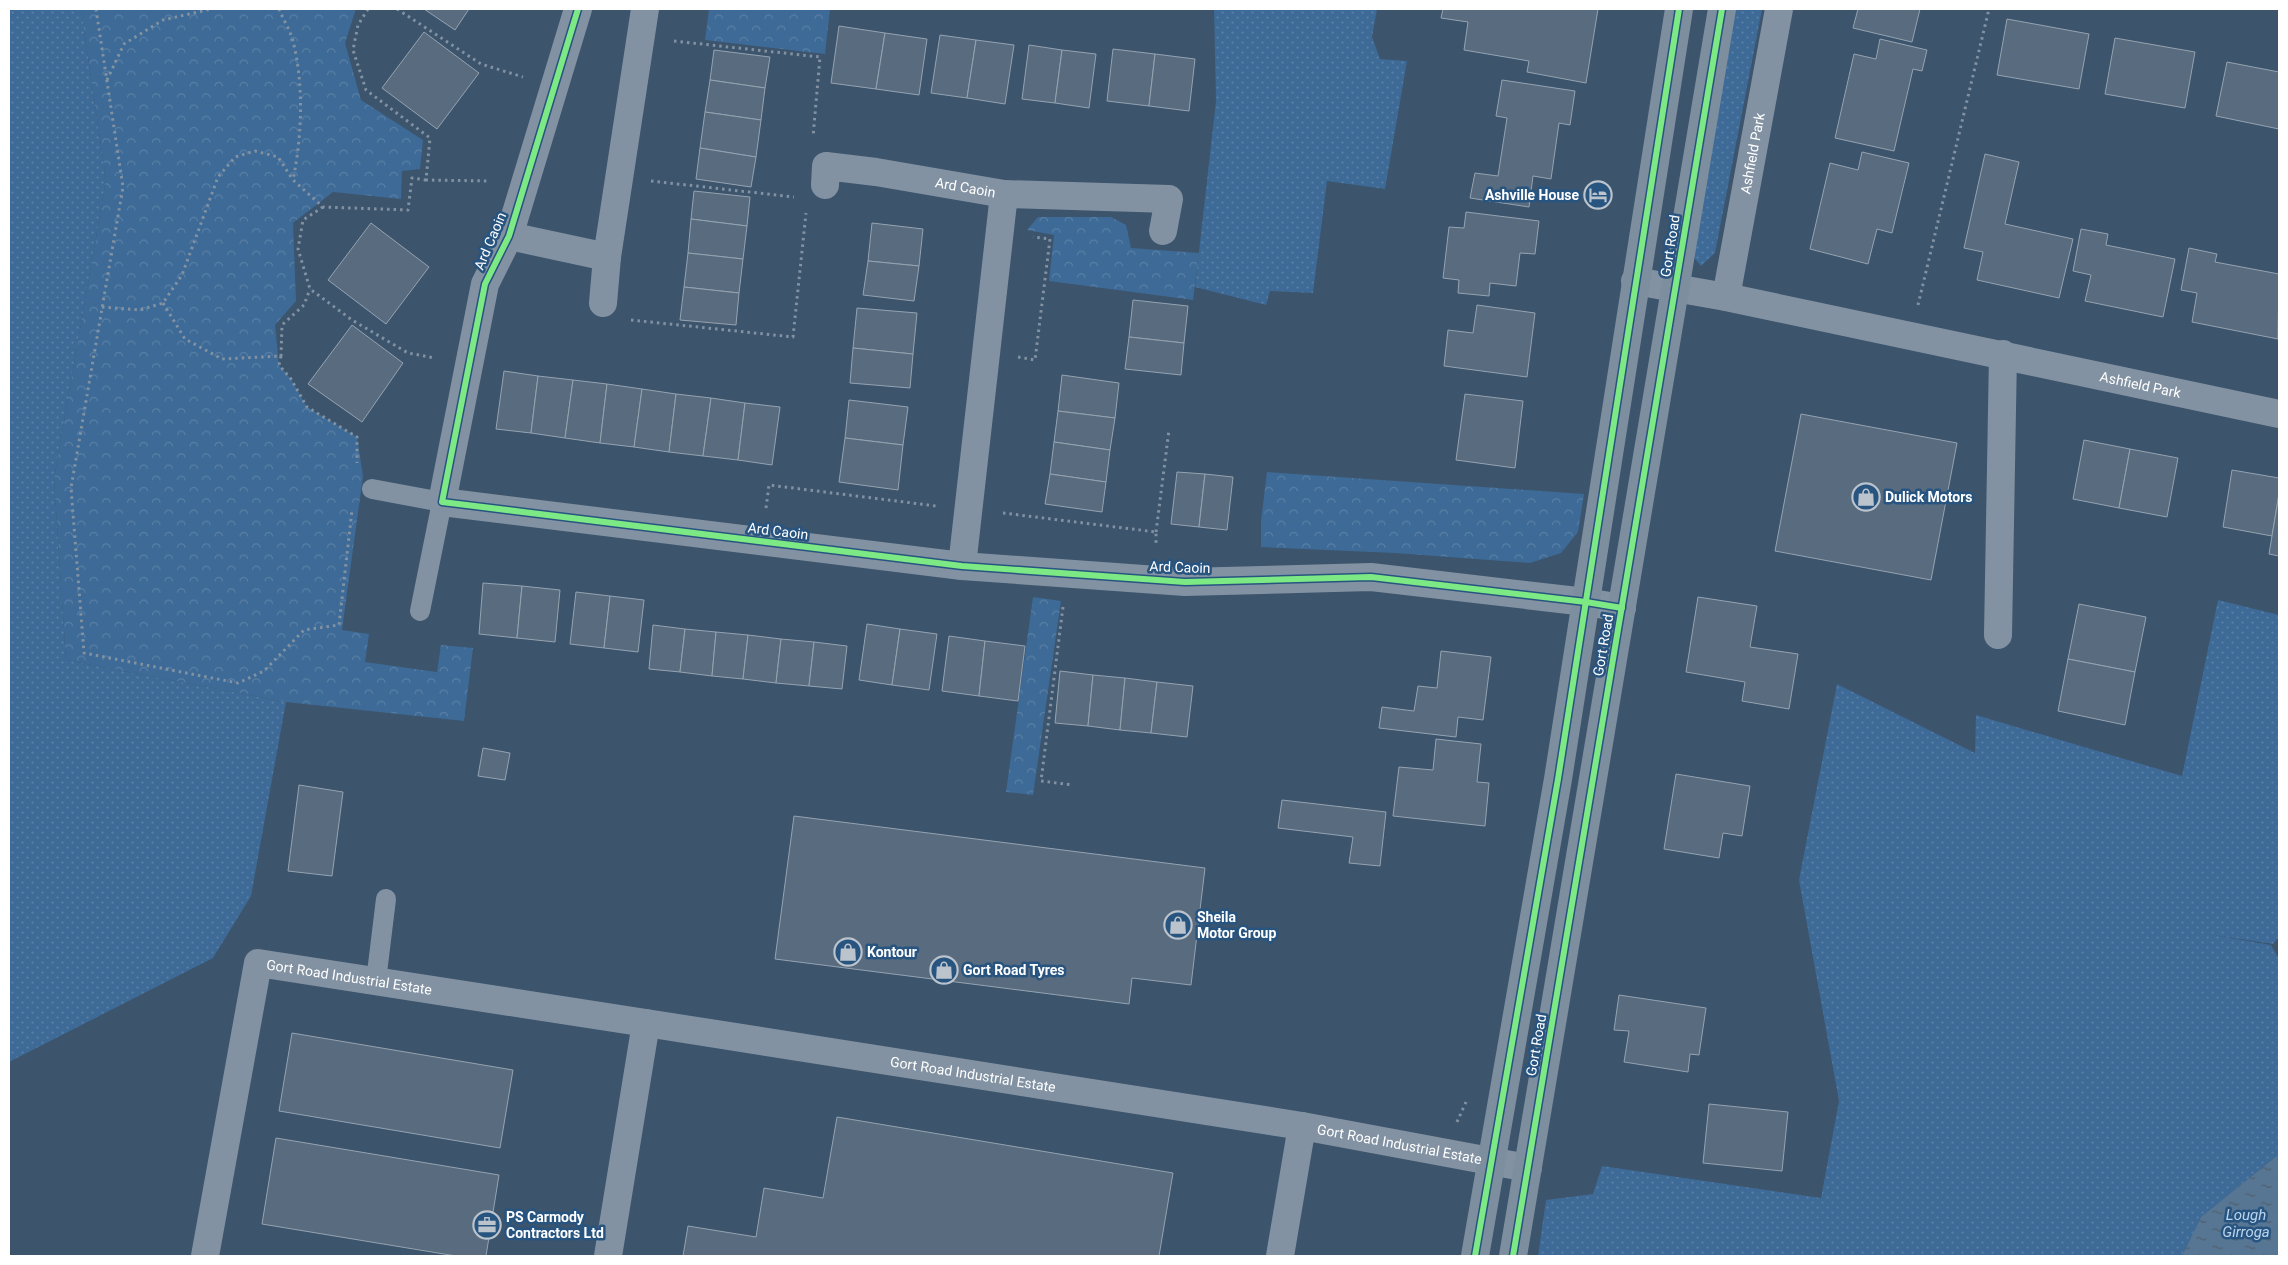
<svg xmlns="http://www.w3.org/2000/svg" width="2288" height="1265" font-family="Roboto,sans-serif">
  <defs>
    <pattern id="grass-dots" width="8" height="8" patternUnits="userSpaceOnUse" patternTransform="scale(1.25)"><rect width="8" height="8" fill="#3d6a96"/><path d="M2 2h.1M6 6h.1" fill="none" stroke="#5a80a6" stroke-width="1.8" stroke-linecap="round"/></pattern>
    <pattern id="park-crowns" width="20" height="18" patternUnits="userSpaceOnUse" patternTransform="scale(1.25)"><rect width="20" height="18" fill="#3d6a96"/><path d="M2 6a3 3 0 1 1 6 0M12 15a3 3 0 1 1 6 0" fill="none" stroke="#5a80a6"/></pattern>
    <pattern id="water-ripples" width="26" height="14" patternUnits="userSpaceOnUse" patternTransform="scale(1.25)"><rect width="26" height="14" fill="#577694"/><path d="M2 4q2-2 4 0t4 0M15 11q2-2 4 0t4 0" fill="none" stroke="#515f6c"/></pattern>
  </defs>
  <rect width="100%" height="100%" fill="#3c546c"/>
  <g fill="url(#grass-dots)">
    <polygon points="9,9 81,9 106,180 54,479 66,660 286,702 251,896 213,958 9,1062"/>
    <polygon points="1214,9 1377,9 1372,37 1380,59 1407,61 1385,189 1327,181 1313,293 1270,291 1266,305 1195,287 1216,101"/>
    <polygon points="1733,9 1762,9 1715,253 1701,266 1690,253"/>
    <polygon points="2218,600 2279,615 2279,937 2273,944 2213,935 2271,945 2279,959 2279,1154 2201,1217 2182,1256 1538,1256 1546,1200 1593,1194 1602,1166 1821,1198 1839,1101 1799,880 1837,684 1975,753 1976,715 2182,776"/>
  </g>
  <g fill="url(#park-crowns)">
    <polygon points="81,9 356,9 345,43 361,100 423,140 420,169 402,171 401,199 333,192 293,223 296,301 275,325 279,365 291,379 307,407 357,437 363,476 342,630 369,634 365,662 437,672 441,645 473,648 464,721 286,702 66,660 54,479 106,180"/>
    <polygon points="709,9 830,9 825,54 705,40"/>
    <polygon points="1038,217 1111,217 1126,225 1131,248 1199,253 1193,300 1049,281 1054,235 1027,230"/>
    <polygon points="1267,472 1584,494 1578,532 1561,553 1530,563 1395,553 1261,547 1261,521"/>
    <polygon points="1033,597 1061,601 1033,795 1006,792"/>
  </g>
  <polygon fill="url(#water-ripples)" points="2279,1154 2279,1256 2182,1256 2201,1217"/>
  <g fill="#596c7f" stroke="#95a3b1">
    <polygon points="424,9 469,9 455,30"/>
    <polygon points="1443,9 1598,9 1586,83 1527,72 1529,61 1464,50 1468,22 1441,18"/>
    <polygon points="1858,9 1920,9 1912,42 1853,28"/>
    <polygon points="2007,19 2089,34 2079,89 1997,75"/>
    <polygon points="839,26 885,33 876,89 831,83"/>
    <polygon points="424,32 479,73 437,129 382,88"/>
    <polygon points="885,33 927,39 919,95 876,89"/>
    <polygon points="940,35 976,40 967,98 931,93"/>
    <polygon points="2115,38 2195,52 2185,108 2105,94"/>
    <polygon points="1880,39 1927,50 1922,71 1913,69 1894,151 1835,138 1854,54 1876,59"/>
    <polygon points="976,40 1014,45 1005,104 967,98"/>
    <polygon points="1029,45 1062,50 1055,103 1022,99"/>
    <polygon points="1113,49 1155,54 1149,106 1107,101"/>
    <polygon points="714,50 770,57 765,88 710,80"/>
    <polygon points="1062,50 1096,54 1089,108 1055,103"/>
    <polygon points="1155,54 1195,59 1189,111 1149,106"/>
    <polygon points="2227,62 2279,72 2279,129 2216,116"/>
    <polygon points="710,80 765,88 761,120 705,112"/>
    <polygon points="1502,80 1575,91 1570,125 1559,123 1551,179 1533,176 1529,207 1470,198 1475,173 1498,176 1507,118 1496,116"/>
    <polygon points="705,112 761,120 756,157 700,148"/>
    <polygon points="700,148 756,157 751,187 696,179"/>
    <polygon points="1862,152 1909,163 1892,233 1877,229 1868,264 1810,249 1830,163 1858,170"/>
    <polygon points="1985,154 2019,162 2005,224 2073,239 2059,298 1977,280 1983,252 1964,248"/>
    <polygon points="694,191 750,197 747,226 691,219"/>
    <polygon points="1466,212 1539,221 1535,254 1520,253 1516,286 1490,283 1489,296 1458,293 1459,280 1443,278 1449,227 1464,228"/>
    <polygon points="691,219 747,226 743,259 688,253"/>
    <polygon points="371,223 429,267 386,324 328,280"/>
    <polygon points="872,223 923,229 919,266 868,261"/>
    <polygon points="2081,229 2108,234 2106,245 2175,259 2163,317 2085,301 2091,275 2073,271"/>
    <polygon points="2189,248 2217,254 2215,262 2279,274 2278,339 2192,322 2197,293 2181,290"/>
    <polygon points="688,253 743,259 739,293 684,287"/>
    <polygon points="868,261 919,266 914,301 863,295"/>
    <polygon points="684,287 739,293 736,325 680,320"/>
    <polygon points="1133,300 1188,306 1184,343 1129,337"/>
    <polygon points="1477,305 1535,313 1527,377 1444,366 1448,330 1473,333"/>
    <polygon points="857,308 917,313 913,354 853,348"/>
    <polygon points="352,325 403,363 362,422 308,384"/>
    <polygon points="1129,337 1184,343 1181,375 1125,369"/>
    <polygon points="853,348 913,354 910,388 850,383"/>
    <polygon points="504,371 538,376 531,433 496,429"/>
    <polygon points="1062,375 1119,383 1115,418 1058,411"/>
    <polygon points="538,376 573,380 565,438 531,433"/>
    <polygon points="573,380 607,384 600,443 565,438"/>
    <polygon points="607,384 642,389 634,447 600,443"/>
    <polygon points="642,389 676,394 669,452 634,447"/>
    <polygon points="676,394 711,398 703,456 669,452"/>
    <polygon points="1465,394 1523,401 1515,468 1456,460"/>
    <polygon points="711,398 745,403 738,460 703,456"/>
    <polygon points="849,400 908,407 903,445 845,438"/>
    <polygon points="745,403 780,407 772,465 738,460"/>
    <polygon points="1058,411 1115,418 1110,450 1054,442"/>
    <polygon points="1801,414 1957,443 1931,580 1775,551"/>
    <polygon points="845,438 903,445 898,490 839,482"/>
    <polygon points="2084,440 2130,449 2119,508 2073,499"/>
    <polygon points="1054,442 1110,450 1106,482 1050,474"/>
    <polygon points="2130,449 2178,458 2167,517 2119,508"/>
    <polygon points="2232,470 2279,478 2279,494 2272,536 2223,527"/>
    <polygon points="1177,472 1205,474 1199,527 1171,524"/>
    <polygon points="1050,474 1106,482 1102,512 1045,504"/>
    <polygon points="1205,474 1233,477 1227,530 1199,527"/>
    <polygon points="2279,494 2279,556 2269,554"/>
    <polygon points="483,583 522,586 517,638 479,634"/>
    <polygon points="522,586 560,590 555,642 517,638"/>
    <polygon points="576,592 610,596 604,648 570,644"/>
    <polygon points="610,596 644,600 638,652 604,648"/>
    <polygon points="1698,597 1757,606 1750,647 1798,654 1789,709 1742,701 1745,682 1686,672"/>
    <polygon points="2079,604 2146,617 2135,672 2068,659"/>
    <polygon points="867,624 900,629 892,685 859,680"/>
    <polygon points="653,625 685,629 680,672 649,669"/>
    <polygon points="685,629 716,632 712,676 680,672"/>
    <polygon points="900,629 937,634 929,690 892,685"/>
    <polygon points="716,632 748,635 743,679 712,676"/>
    <polygon points="748,635 781,639 776,683 743,679"/>
    <polygon points="949,636 985,641 979,696 942,691"/>
    <polygon points="781,639 814,642 809,686 776,683"/>
    <polygon points="985,641 1025,646 1018,701 979,696"/>
    <polygon points="814,642 847,646 842,689 809,686"/>
    <polygon points="1441,651 1491,657 1483,720 1458,717 1456,737 1379,728 1382,707 1414,711 1418,686 1437,688"/>
    <polygon points="2068,659 2135,672 2125,725 2058,711"/>
    <polygon points="1060,671 1093,675 1088,726 1055,723"/>
    <polygon points="1093,675 1125,678 1120,730 1088,726"/>
    <polygon points="1125,678 1157,682 1151,733 1120,730"/>
    <polygon points="1157,682 1193,686 1187,737 1151,733"/>
    <polygon points="1436,739 1481,744 1477,782 1489,783 1485,826 1393,816 1399,767 1433,770"/>
    <polygon points="483,748 510,753 505,780 478,776"/>
    <polygon points="1676,774 1750,786 1742,836 1723,833 1719,858 1664,849"/>
    <polygon points="299,785 343,792 332,876 288,871"/>
    <polygon points="1282,800 1386,812 1380,866 1349,863 1353,837 1278,828"/>
    <polygon points="794,816 1205,868 1191,985 1132,978 1129,1004 775,959"/>
    <polygon points="1619,995 1706,1008 1699,1055 1690,1054 1688,1072 1624,1062 1629,1031 1614,1030"/>
    <polygon points="292,1033 513,1070 500,1148 279,1111"/>
    <polygon points="1709,1104 1788,1112 1782,1171 1703,1163"/>
    <polygon points="837,1117 1173,1173 1159,1256 683,1256 688,1226 756,1237 764,1188 823,1198"/>
    <polygon points="276,1138 499,1175 486,1256 456,1256 262,1224"/>
  </g>
  <g fill="none" stroke-linecap="round" stroke-linejoin="round">
    <g stroke="#8292a2" stroke-width="3" stroke-dasharray="2.5 4" stroke-linecap="butt">
      <polyline points="96,9 123,187 71,488 84,653 238,683 264,671 304,630 339,625 352,510"/>
      <path d="M 279,9 C 283,19 290,30 293,41 C 304,85 302,136 293,180 L 323,207 L 408,210 L 412,178 L 426,180"/>
      <polyline points="368,9 358,25 353,50 366,90 430,138 426,180 490,181"/>
      <polyline points="397,9 481,64 523,77"/>
      <polyline points="674,41 820,57 813,137"/>
      <polyline points="107,80 124,44 163,20 211,9"/>
      <polyline points="651,181 794,197"/>
      <polyline points="323,207 303,220 298,249 310,289 352,320 408,353 435,358"/>
      <polyline points="163,303 185,339 222,359 281,356 282,325 304,305 310,289"/>
      <polyline points="1918,305 1989,9"/>
      <polyline points="102,307 140,310 163,303 182,275 218,177 235,157 255,151 278,157 293,180"/>
      <polyline points="631,320 793,337 806,213"/>
      <polyline points="281,356 279,365 291,379 307,407 357,437 357,463"/>
      <polyline points="1018,357 1035,360 1050,239 1033,237"/>
      <polyline points="766,508 769,485 936,506"/>
      <polyline points="1003,513 1156,532 1156,546"/>
      <polyline points="1156,532 1169,430"/>
      <polyline points="1063,607 1041,781 1073,785"/>
      <polyline points="1457,1122 1466,1102"/>
    </g>
    <g stroke="#8292a2" stroke-width="20">
      <polyline points="372,489 442,502 420,611"/>
      <polyline points="376,981 386,899"/>
    </g>
    <g stroke="#8292a2" stroke-width="28">
      <polyline points="578,9 509,236 485,284 442,502 962,566 1185,582 1371,577 1586,602 1622,608"/>
      <path id="s1" d="M 825,185 L 826,166 L 876,172 L 1004,194 L 1169,199 L 1163,231"/>
      <polyline points="509,236 607,257 645,9"/>
      <path id="s2" d="M 1635,281 L 1726,297 L 2279,414"/>
      <path id="s3" d="M 1726,297 L 1779,9"/>
      <polyline points="603,303 607,257"/>
      <polyline points="962,566 1004,194"/>
      <polyline points="1998,635 2003,354"/>
      <path id="s4" d="M 646,1023 L 1302,1126"/>
      <path id="s5" d="M 205,1256 L 258,963 L 646,1023 L 608,1256"/>
      <path id="s6" d="M 1280,1256 L 1302,1126 L 1528,1168"/>
    </g>
    <g stroke="#7d8e9f" stroke-width="28">
      <polyline points="1475,1256 1558,779 1679,9"/>
      <polyline points="1513,1256 1722,9"/>
    </g>
    <g stroke="#285480" stroke-width="9">
      <g id="cycleway">
        <polyline points="578,9 509,236 485,284 442,502 962,566 1185,582 1371,577 1586,602 1622,608"/>
        <polyline points="1475,1256 1558,779 1679,9"/>
        <polyline points="1513,1256 1722,9"/>
      </g>
    </g>
    <use href="#cycleway" stroke="#7ce984" stroke-width="6"/>
  </g>
  <defs>
    <g id="hotel-ring" transform="scale(1.4375)"><circle r="9.5" fill="#285480" stroke="#bbc3cc" stroke-width="1.5"/><path d="M-6-4.5h1.5V1H6V5H4.5V3h-9V5H-6ZM-4 0a1.8 1.8 0 1 1 3.6 0ZM.5 0V-2.5h3Q6-2.5 6 0Z" fill="#bbc3cc"/></g>
    <g id="shop-ring" transform="scale(1.4375)"><circle r="9.5" fill="#285480" stroke="#bbc3cc" stroke-width="1.5"/><path d="M-5-2.5h2.3a2.7 3.5 0 0 1 5.4 0H5L5.5 6h-11ZM-1.5-2.5h3a1.5 2.3 0 0 0-3 0Z" fill="#bbc3cc"/></g>
    <g id="office-ring" transform="scale(1.4375)"><circle r="9.5" fill="#285480" stroke="#bbc3cc" stroke-width="1.5"/><path d="M-6-3h4V-5.5h4V-3h4V5H-6ZM-1-4.5V-3h2v-1.5ZM-6 0V1H6V0Z" fill="#bbc3cc"/></g>
  </defs>
  <g fill-rule="evenodd">
    <use href="#hotel-ring" x="1598" y="195"/>
    <use href="#shop-ring" x="1866" y="497"/>
    <use href="#shop-ring" x="1178" y="925"/>
    <use href="#shop-ring" x="848" y="952"/>
    <use href="#shop-ring" x="944" y="970"/>
    <use href="#office-ring" x="487" y="1225"/>
  </g>
  <g text-anchor="middle" stroke-width="5" stroke-linejoin="round" paint-order="stroke">
    <g font-size="14" fill="#fff" stroke="#285480">
      <text dy="5" stroke="none"><textPath href="#s3" startOffset="146">Ashfield Park</textPath></text>
      <text dy="5" stroke="none"><textPath href="#s1" startOffset="160">Ard Caoin</textPath></text>
      <text transform="translate(490 241) rotate(-67)" y="5">Ard Caoin</text>
      <text transform="translate(1670 246) rotate(-81)" y="5">Gort Road</text>
      <text dy="5" stroke="none"><textPath href="#s2" startOffset="516">Ashfield Park</textPath></text>
      <text transform="translate(778 531) rotate(7)" y="5">Ard Caoin</text>
      <text transform="translate(1180 567) rotate(2)" y="5">Ard Caoin</text>
      <text transform="translate(1603 645) rotate(-80)" y="5">Gort Road</text>
      <text dy="5" stroke="none"><textPath href="#s5" startOffset="390">Gort Road Industrial Estate</textPath></text>
      <text transform="translate(1536 1045) rotate(-80)" y="5">Gort Road</text>
      <text dy="5" stroke="none"><textPath href="#s4" startOffset="331">Gort Road Industrial Estate</textPath></text>
      <text dy="5" stroke="none"><textPath href="#s6" startOffset="231">Gort Road Industrial Estate</textPath></text>
    </g>
    <g font-size="14" font-weight="bold" fill="#fff" stroke="#285480" text-anchor="start">
      <text x="1579" y="200" text-anchor="end">Ashville House</text>
      <text x="1885" y="502">Dulick Motors</text>
      <text x="1197" y="922">Sheila<tspan x="1197" dy="16">Motor Group</tspan></text>
      <text x="867" y="957">Kontour</text>
      <text x="963" y="975">Gort Road Tyres</text>
      <text x="506" y="1222">PS Carmody<tspan x="506" dy="16">Contractors Ltd</tspan></text>
    </g>
    <g font-size="15" font-style="italic" fill="#bbd5ed" stroke="#285480">
      <text x="2246" y="1220">Lough<tspan x="2246" dy="17">Girroga</tspan></text>
    </g>
  </g>
  <rect width="2288" height="1265" fill="none" stroke="#ffffff" stroke-width="20"/>
</svg>
